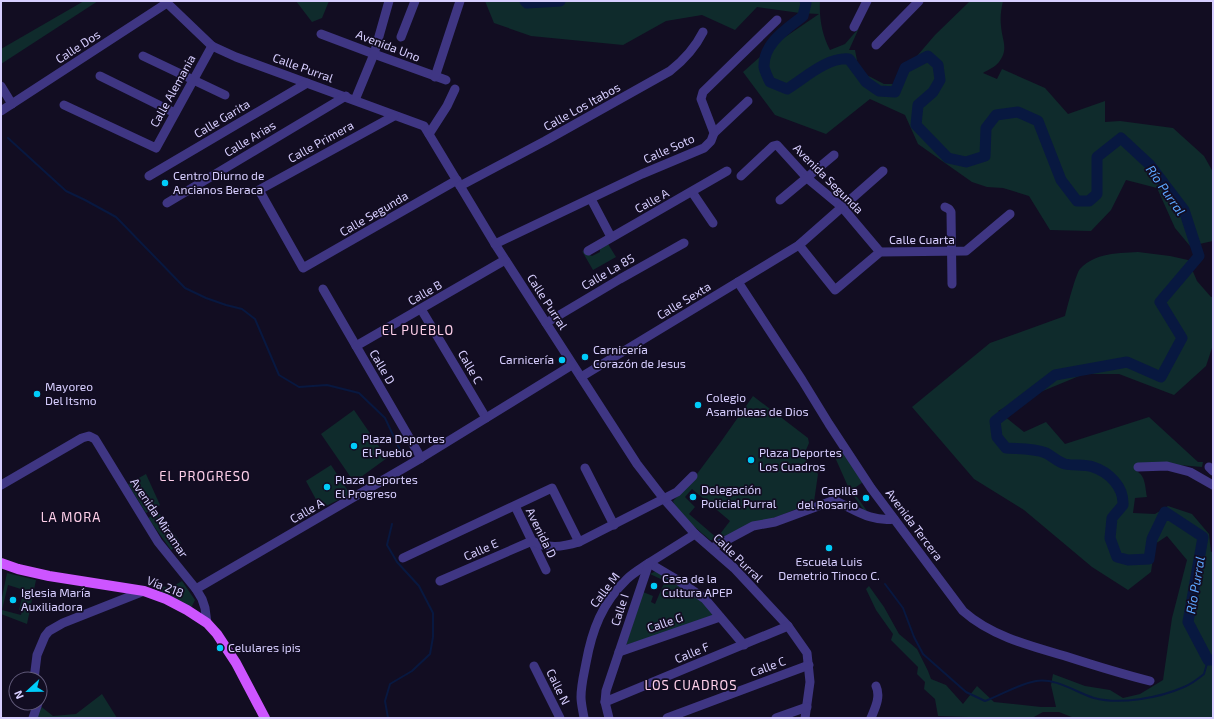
<svg xmlns="http://www.w3.org/2000/svg" width="1214" height="719" font-family="'Exo 2',sans-serif">
  <rect width="100%" height="100%" fill="#120d22"/>
  <g fill="#0f2b2c" fill-rule="evenodd">
    <polygon points="84,1 98,1 1,64 1,49"/>
    <polygon points="296,1 329,1 322,18 312,22"/>
    <path d="M 485,1 L 820,1 C 819,18 822,35 830,50 L 845,44 L 859,28 L 849,50 L 855,50 L 859,71 L 884,84 L 893,84 L 935,35 L 970,1 L 1003,1 C 1001,10 1000,17 1001,26 C 1002,40 1009,49 999,62 C 995,67 988,70 983,73 L 997,79 L 1002,69 L 1045,88 L 1068,114 L 1105,101 L 1105,122 L 1120,121 L 1173,128 L 1204,156 L 1213,172 L 1213,241 L 1190,246 L 1175,228 L 1157,188 L 1126,180 L 1111,210 L 1091,231 L 1050,230 L 1029,196 L 1003,188 L 987,187 L 972,182 L 918,144 L 905,115 L 870,99 L 826,134 L 775,115 L 743,72 L 772,46 L 819,14 L 800,13 L 757,7 L 735,30 L 702,15 L 666,21 L 623,45 L 531,36 L 494,23 Z"/>
    <polygon points="608,244 616,257 593,270 582,251 592,256 600,252 600,248"/>
    <path d="M 1138,252 L 1170,256 L 1188,260 L 1197,281 L 1211,297 L 1213,297 L 1213,345 L 1206,366 L 1174,395 L 1119,374 L 1084,374 L 1021,400 L 998,411 L 1024,432 L 1046,422 L 1065,444 L 1149,417 L 1198,462 L 1203,462 L 1202,467 L 1167,464 L 1136,471 C 1146,475 1145,488 1147,497 L 1135,498 L 1133,513 L 1155,514 L 1168,506 L 1192,514 L 1209,534 L 1211,552 L 1213,551 L 1213,718 L 1074,718 L 1059,712 L 1043,712 L 1032,718 L 972,718 L 968,717 L 938,716 L 935,699 L 924,689 L 925,682 L 917,674 L 918,667 L 891,640 L 893,634 L 876,610 L 866,589 L 869,586 L 884,607 L 899,634 L 917,649 L 928,671 L 931,679 L 946,685 L 963,704 L 977,686 L 994,702 L 1041,707 L 1056,707 L 1051,685 L 1053,674 L 1085,686 L 1110,690 L 1123,698 L 1140,694 L 1163,680 L 1172,618 L 1187,560 L 1167,536 L 1155,544 L 1151,572 L 1128,590 L 1092,567 L 1024,510 L 974,479 L 912,407 L 990,343 L 1065,316 C 1067,308 1076,273 1080,269 C 1094,253 1119,253 1138,252 Z"/>
    <path d="M 753,396 L 808,438 L 809,443 L 803,457 L 818,474 L 814,502 L 719,540 L 710,540 C 699,530 678,515 673,501 L 691,482 L 720,443 ZM 692,489 L 730,521 L 717,538 L 689,514 L 695,507 L 685,497 Z"/>
    <polygon points="354,410 387,458 354,482 321,434"/>
    <polygon points="841,450 863,482 852,490 867,511 865,512 850,491 834,455"/>
    <polygon points="331,465 350,494 324,507 319,505 306,481"/>
    <polygon points="146,474 160,505 146,513 128,484"/>
    <polygon points="158,512 181,543 171,550 148,518"/>
    <polygon points="656,571 703,600 716,616 626,645 643,592 653,596 651,602 655,604 665,581 650,574"/>
    <path d="M 7,573 L 36,580 L 27,624 L 1,614 L 1,602 ZM 8,585 L 24,590 L 19,610 L 22,611 L 21,615 L 2,610 Z"/>
    <polygon points="182,581 195,600 191,608 160,595 162,586 170,588"/>
    <polygon points="102,694 117,718 34,718 39,705 53,716 76,714"/>
  </g>
  <g fill="none" stroke-linecap="round" stroke-linejoin="round">
    <g stroke="#081840" stroke-width="2">
      <polyline points="8,138 66,191 85,200 116,217 185,288 206,298 226,305 242,309 255,319 279,375 299,387 327,385 359,393 385,418 401,452"/>
      <path d="M 885,584 L 903,608 L 914,637 L 923,654 L 966,692 L 985,701 C 1002,695 1018,684 1036,681 C 1057,678 1075,692 1094,698 C 1120,705 1159,698 1184,687 C 1191,684 1198,679 1204,674 L 1208,660"/>
      <polyline points="388,718 385,701 390,684 412,671 430,654 433,637 433,613 419,586 397,562 387,545 392,524"/>
    </g>
    <g stroke="#081840" stroke-width="11">
      <polyline points="525,1 527,3 560,1"/>
      <path d="M 805,1 L 806,3 L 803,16 C 787,29 763,43 764,67 C 765,72 768,78 770,82 L 787,89 C 805,78 827,57 849,59 L 866,82 L 879,91 L 895,92 L 905,68 L 928,56 L 938,65 L 940,80 L 933,92 L 918,105 L 916,125 L 948,158 L 966,162 L 985,156 L 986,128 L 996,115 L 1018,112 L 1038,121 L 1061,180 L 1077,201 L 1089,201 L 1097,194 L 1097,157 L 1121,138 L 1150,165 L 1184,210 L 1199,256 L 1160,302 L 1182,338 L 1161,377 L 1127,362 L 1055,375 L 995,421 L 997,437 L 1006,448 C 1019,449 1033,448 1046,453 C 1052,456 1058,462 1065,464 C 1074,466 1084,464 1093,467 C 1109,472 1124,487 1123,505 L 1112,518 L 1110,538 L 1117,557 L 1128,560 L 1149,559 L 1152,539 L 1165,512 L 1203,537 L 1188,622 L 1208,660 L 1213,660"/>
    </g>
    <g stroke="#3f3683" stroke-width="9">
      <polyline points="165,1 212,46 236,57 424,126 495,244 637,464 664,499 695,534 734,568 788,626 807,653 810,682 805,718"/>
      <polyline points="854,27 867,1"/>
      <polyline points="321,34 374,54 446,80"/>
      <polyline points="401,37 415,1"/>
      <polyline points="876,45 919,1"/>
      <polyline points="143,56 225,95"/>
      <polyline points="100,76 175,113"/>
      <polyline points="435,77 460,1"/>
      <polyline points="1,86 12,104"/>
      <polyline points="355,100 374,54 389,1"/>
      <polyline points="64,105 156,148 212,46"/>
      <polyline points="1,111 167,3"/>
      <polyline points="394,116 259,190 303,268 457,180"/>
      <polyline points="714,133 748,101"/>
      <polyline points="429,134 447,106 455,89"/>
      <polyline points="149,176 307,83"/>
      <polyline points="741,176 773,146 777,145 807,178 842,207 880,252"/>
      <path d="M 460,186 L 545,141 L 670,71 C 684,60 695,48 703,32"/>
      <polyline points="692,192 713,223"/>
      <polyline points="591,199 611,237"/>
      <polyline points="780,200 834,155"/>
      <polyline points="167,203 346,96"/>
      <polyline points="945,207 949,209 951,212 952,284"/>
      <polyline points="495,244 642,174 704,148 711,141 714,133 701,99 703,92 777,20"/>
      <polyline points="799,245 835,290 880,252 966,251 1010,214"/>
      <polyline points="588,251 727,171"/>
      <path d="M 738,282 L 802,380 L 829,424 L 871,488 L 963,611 C 991,636 1030,646 1065,656 C 1093,665 1122,674 1150,681"/>
      <polyline points="323,289 421,458"/>
      <polyline points="421,309 486,418"/>
      <polyline points="546,323 620,279 684,243"/>
      <polyline points="356,346 505,260"/>
      <polyline points="581,377 799,245 883,171"/>
      <polyline points="1138,467 1167,466 1190,472 1213,485"/>
      <polyline points="1209,467 1213,471"/>
      <polyline points="585,468 614,525"/>
      <polyline points="1,485 82,438 89,436 95,439 158,542 196,589 202,599 205,608 207,623"/>
      <polyline points="515,506 546,570"/>
      <path d="M 712,548 L 753,526 L 775,522 L 832,501 L 838,502 C 857,511 872,522 894,519"/>
      <polyline points="403,558 552,488 579,542"/>
      <path d="M 440,581 L 532,541 C 548,549 562,547 579,542 L 677,492 L 693,476"/>
      <polyline points="196,589 421,458 572,365"/>
      <polyline points="619,652 720,617"/>
      <polyline points="534,666 560,718"/>
      <polyline points="34,679 37,655 45,636 49,631 63,623 144,591"/>
      <polyline points="605,702 788,626"/>
      <polyline points="33,718 38,703"/>
      <path d="M 584,718 C 583,711 581,704 581,697 C 581,685 584,674 586,663 C 592,630 602,603 627,579 C 633,573 642,568 649,563 L 676,579 L 705,599 L 744,645"/>
      <polyline points="609,718 605,702 606,691 649,563 695,534"/>
      <polyline points="667,718 809,665"/>
      <polyline points="776,718 807,707"/>
      <path d="M 871,718 C 875,708 881,697 876,686"/>
    </g>
    <polyline stroke="#cd55ff" stroke-width="10" points="1,563 18,569 49,576 144,591 166,599 187,610 207,623 217,634 236,663 265,718"/>
  </g>
  <g fill="#00ccf9" stroke="#120d22" stroke-width="1.5">
    <circle cx="165" cy="183" r="4"/>
    <circle cx="585" cy="357" r="4"/>
    <circle cx="562" cy="360" r="4"/>
    <circle cx="37" cy="394" r="4"/>
    <circle cx="698" cy="405" r="4"/>
    <circle cx="354" cy="446" r="4"/>
    <circle cx="751" cy="460" r="4"/>
    <circle cx="327" cy="487" r="4"/>
    <circle cx="693" cy="497" r="4"/>
    <circle cx="866" cy="498" r="4"/>
    <circle cx="829" cy="548" r="4"/>
    <circle cx="654" cy="586" r="4"/>
    <circle cx="13" cy="600" r="4"/>
    <circle cx="220" cy="648" r="4"/>
  </g>
  <g text-anchor="middle" stroke-width="3.5" stroke-linejoin="round" paint-order="stroke">
    <g font-size="12" fill="#d7ceff" stroke="#120d22">
      <text transform="translate(388 46) rotate(21)" y="4">Avenida Uno</text>
      <text transform="translate(78 47) rotate(-33)" y="4">Calle Dos</text>
      <text transform="translate(303 68) rotate(20)" y="4">Calle Purral</text>
      <text transform="translate(173 91) rotate(-61)" y="4">Calle Alemania</text>
      <text transform="translate(582 107) rotate(-29)" y="4">Calle Los Itabos</text>
      <text transform="translate(222 119) rotate(-31)" y="4">Calle Garita</text>
      <text transform="translate(250 139) rotate(-31)" y="4">Calle Arias</text>
      <text transform="translate(321 142) rotate(-29)" y="4">Calle Primera</text>
      <text transform="translate(669 149) rotate(-24)" y="4">Calle Soto</text>
      <text transform="translate(828 179) rotate(45)" y="4">Avenida Segunda</text>
      <text transform="translate(652 201) rotate(-29)" y="4">Calle A</text>
      <text transform="translate(374 214) rotate(-30)" y="4">Calle Segunda</text>
      <text x="922" y="244">Calle Cuarta</text>
      <text transform="translate(608 272) rotate(-30)" y="4">Calle La 85</text>
      <text transform="translate(425 293) rotate(-30)" y="4">Calle B</text>
      <text transform="translate(684 301) rotate(-31)" y="4">Calle Sexta</text>
      <text transform="translate(547 302) rotate(57)" y="4">Calle Purral</text>
      <text transform="translate(382 367) rotate(60)" y="4">Calle D</text>
      <text transform="translate(470 367) rotate(60)" y="4">Calle C</text>
      <text transform="translate(307 511) rotate(-30)" y="4">Calle A</text>
      <text transform="translate(159 518) rotate(56)" y="4">Avenida Miramar</text>
      <text transform="translate(914 525) rotate(53)" y="4">Avenida Tercera</text>
      <text transform="translate(541 533) rotate(64)" y="4">Avenida D</text>
      <text transform="translate(481 550) rotate(-24)" y="4">Calle E</text>
      <text transform="translate(738 558) rotate(44)" y="4">Calle Purral</text>
      <text transform="translate(165 587) rotate(21)" y="4">Vía 218</text>
      <text transform="translate(605 590) rotate(-53)" y="4">Calle M</text>
      <text transform="translate(620 610) rotate(-72)" y="4">Calle I</text>
      <text transform="translate(665 623) rotate(-19)" y="4">Calle G</text>
      <text transform="translate(692 653) rotate(-22)" y="4">Calle F</text>
      <text transform="translate(768 667) rotate(-20)" y="4">Calle C</text>
      <text transform="translate(558 687) rotate(64)" y="4">Calle N</text>
    </g>
    <g font-size="12" fill="#d7ceff" stroke="#120d22" text-anchor="start">
      <text x="173" y="180">Centro Diurno de<tspan x="173" dy="14">Ancianos Beraca</tspan></text>
      <text x="593" y="354">Carnicería<tspan x="593" dy="14">Corazón de Jesus</tspan></text>
      <text x="554" y="364" text-anchor="end">Carnicería</text>
      <text x="45" y="391">Mayoreo<tspan x="45" dy="14">Del Itsmo</tspan></text>
      <text x="706" y="402">Colegio<tspan x="706" dy="14">Asambleas de Dios</tspan></text>
      <text x="362" y="443">Plaza Deportes<tspan x="362" dy="14">El Pueblo</tspan></text>
      <text x="759" y="457">Plaza Deportes<tspan x="759" dy="14">Los Cuadros</tspan></text>
      <text x="335" y="484">Plaza Deportes<tspan x="335" dy="14">El Progreso</tspan></text>
      <text x="701" y="494">Delegación<tspan x="701" dy="14">Policial Purral</tspan></text>
      <text x="858" y="495" text-anchor="end">Capilla<tspan x="858" dy="14">del Rosario</tspan></text>
      <text x="829" y="566" text-anchor="middle">Escuela Luis<tspan x="829" dy="14">Demetrio Tinoco C.</tspan></text>
      <text x="662" y="583">Casa de la<tspan x="662" dy="14">Cultura APEP</tspan></text>
      <text x="21" y="597">Iglesia María<tspan x="21" dy="14">Auxiliadora</tspan></text>
      <text x="228" y="652">Celulares ipis</text>
    </g>
    <g font-size="13" font-style="italic" fill="#5ca6ff" stroke="#120d22">
      <text transform="translate(1166 190) rotate(55)" y="5">Río Purral</text>
      <text transform="translate(1195 585) rotate(-80)" y="5">Río Purral</text>
    </g>
    <g font-size="13" letter-spacing="1" fill="#ffd0ea" stroke="#120d22">
      <text x="418" y="335">EL PUEBLO</text>
      <text x="205" y="481">EL PROGRESO</text>
      <text x="71" y="522">LA MORA</text>
      <text x="691" y="690">LOS CUADROS</text>
    </g>
  </g>
  <rect width="1214" height="719" fill="none" stroke="#d7ceff" stroke-width="4"/>
  <g transform="translate(28 691) rotate(248)"><circle r="19" fill="#120d22" stroke="#615a7a"/>
  <path d="M0-3L7 15L0 10L-7 15Z" fill="#00ccf9"/>
  <text y="-6" font-size="11" font-weight="bold" text-anchor="middle" fill="#d7ceff">N</text>
  </g>
</svg>
